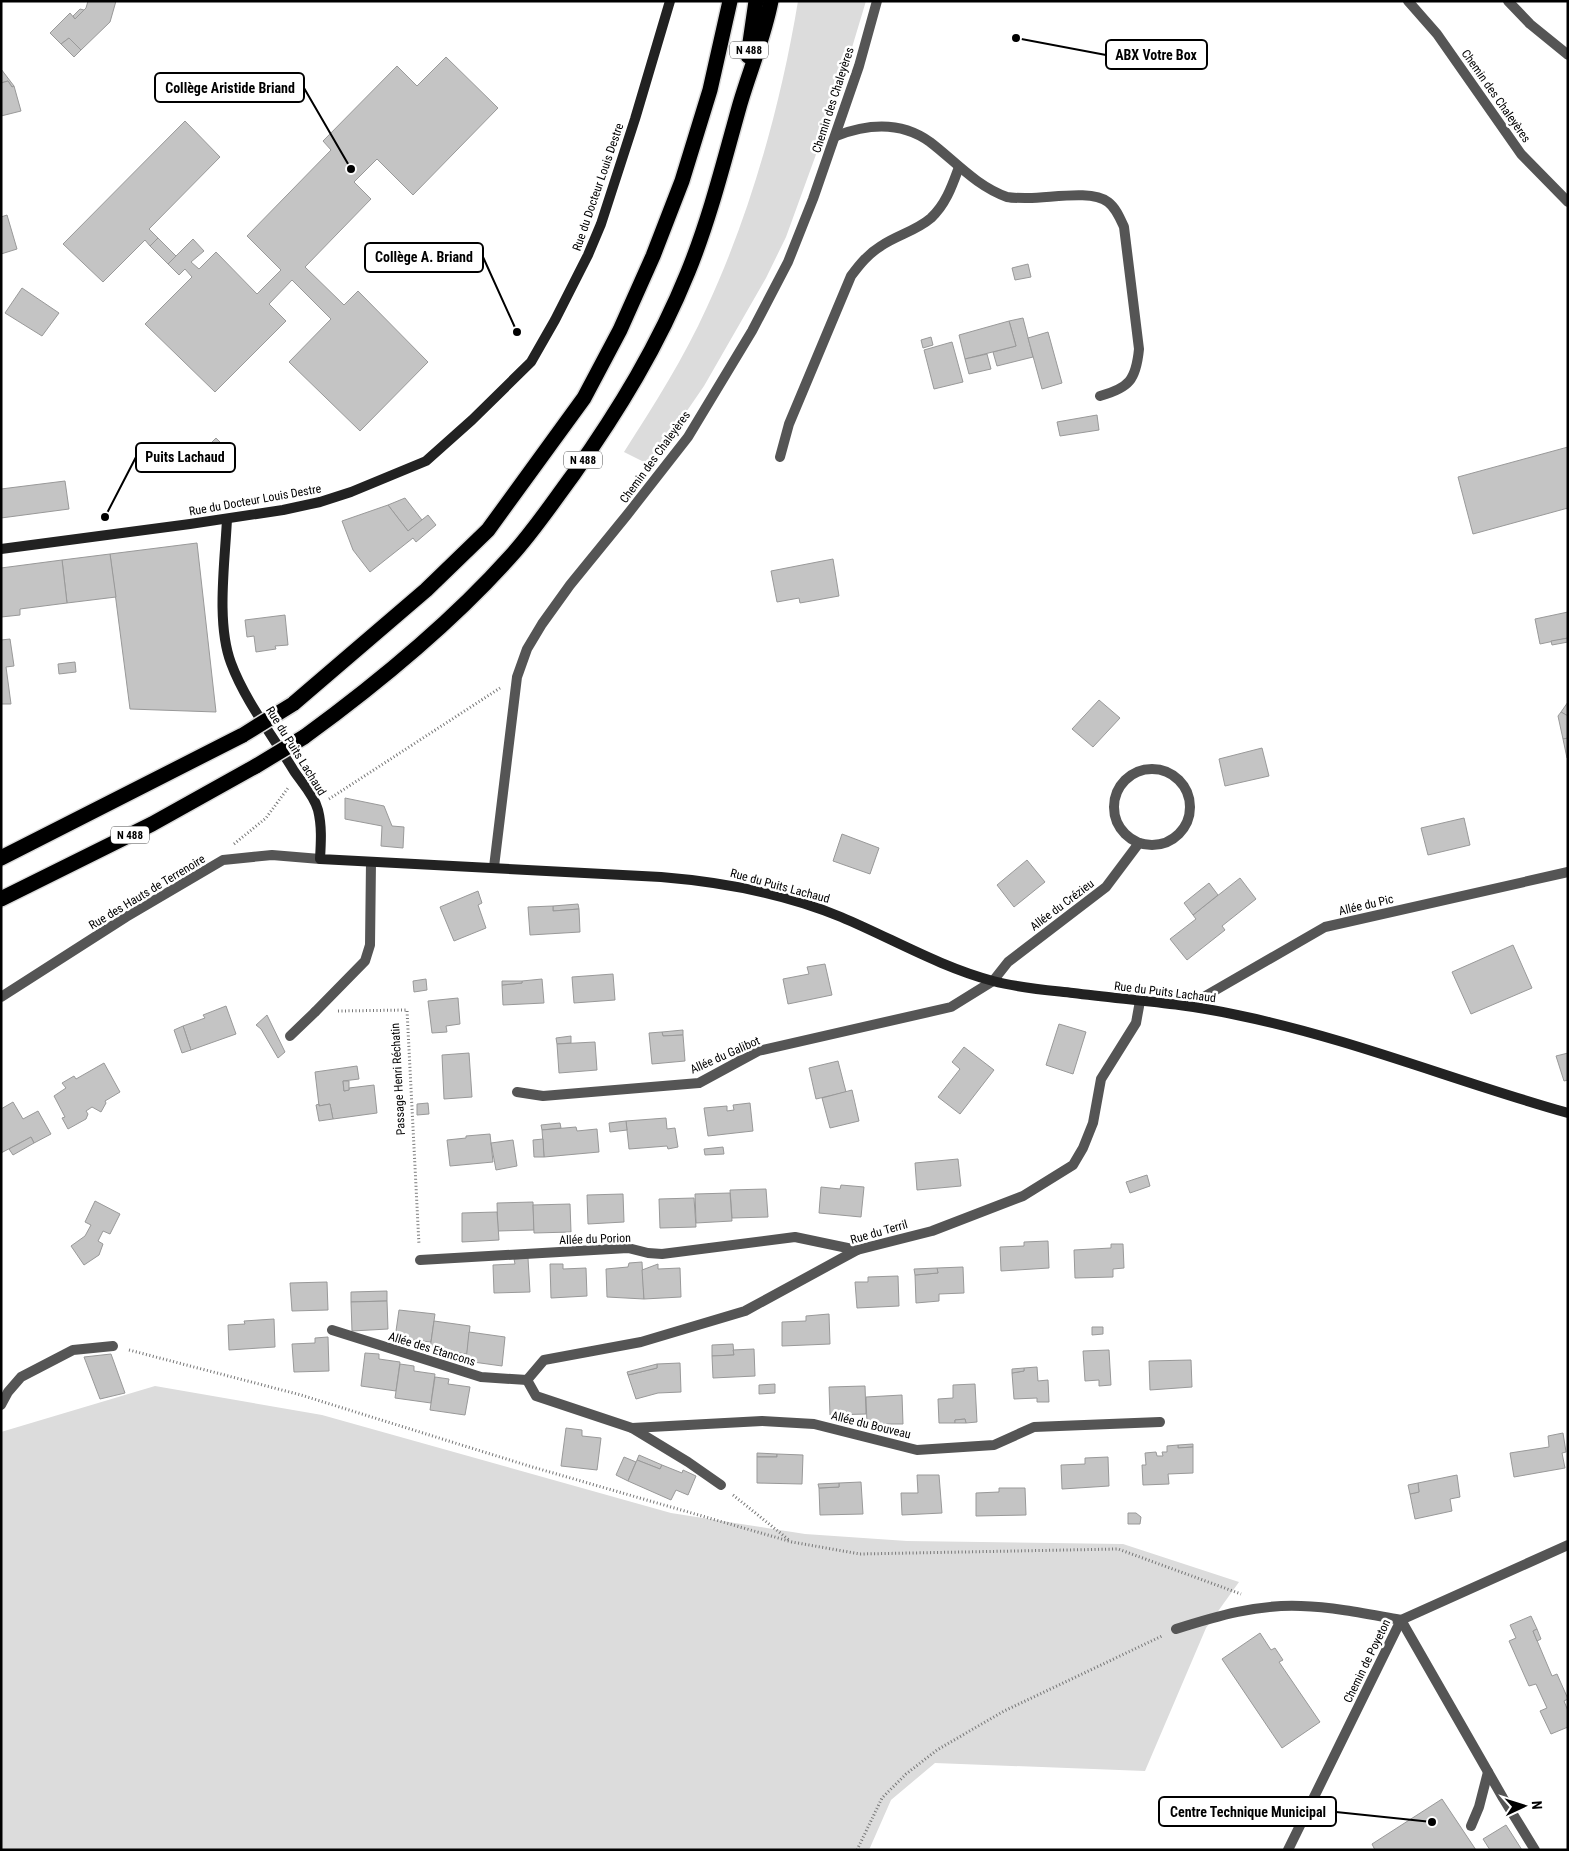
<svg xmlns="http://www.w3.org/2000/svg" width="1569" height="1851" font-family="'Roboto Condensed',sans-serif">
  <rect width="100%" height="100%" fill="#fff"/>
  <g fill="#dcdcdc">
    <path d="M 798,1 L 866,1 L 838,94 L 786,237 L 766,278 L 704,386 L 680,421 L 646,463 L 624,452 C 654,405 684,358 707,307 C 751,212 781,104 798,1 Z"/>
    <polygon points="155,1386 322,1415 671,1513 805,1534 907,1541 1123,1544 1239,1582 1206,1628 1145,1771 935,1763 891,1800 869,1850 1,1850 1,1432"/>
  </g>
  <g fill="#c4c4c4" stroke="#999">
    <polygon points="88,1 116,1 110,22 81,50 69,38 61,44 50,33 70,13 75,19 86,8"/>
    <polygon points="80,9 84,10 75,19 73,16"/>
    <polygon points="69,38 81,50 74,57 61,44"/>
    <polygon points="446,57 498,108 413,195 377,159 354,182 371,199 305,267 344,305 358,291 428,362 360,431 289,362 331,319 292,280 269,304 286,321 215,392 145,324 192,277 185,269 179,275 168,264 193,239 204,251 191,262 199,269 216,252 257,294 281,270 247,236 331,150 323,141 397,66 417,86"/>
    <polygon points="1,69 14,86 12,87 8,81 1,83"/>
    <polygon points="8,81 12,87 14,86 21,111 1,116 1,83"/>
    <polygon points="185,121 220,157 149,229 158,238 150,246 145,240 103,282 63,244"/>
    <polygon points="7,215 17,249 1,254 1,217"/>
    <polygon points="158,238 176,256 168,264 150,246"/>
    <polygon points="1028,264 1031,277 1015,280 1012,268"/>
    <polygon points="22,288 59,313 42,336 5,313"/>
    <polygon points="1023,318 1033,357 997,366 993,352 1016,346 1009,321"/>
    <polygon points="1009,321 1016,346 965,359 959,335"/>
    <polygon points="1048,332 1062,383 1042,389 1028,338"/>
    <polygon points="931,337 933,345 923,348 921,340"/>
    <polygon points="952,342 963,382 934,389 924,350"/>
    <polygon points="987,354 991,369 969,374 965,359"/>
    <polygon points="1097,415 1099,430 1060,436 1057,422"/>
    <polygon points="216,438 227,449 207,468 196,458"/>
    <polygon points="1568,447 1568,508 1473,534 1458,477"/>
    <polygon points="65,481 69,509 1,518 1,489"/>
    <polygon points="405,498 422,520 408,531 388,505"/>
    <polygon points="388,505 408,531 428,515 436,525 416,542 413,538 370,572 353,550 342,521"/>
    <polygon points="197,543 216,712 130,709 110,554"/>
    <polygon points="110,554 116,597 67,603 62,560"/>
    <polygon points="833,559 839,596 800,603 799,598 777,602 771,571"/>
    <polygon points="62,560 67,603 20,609 20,615 1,617 1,568"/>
    <polygon points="1568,612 1568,638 1540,644 1535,619"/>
    <polygon points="285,615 288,645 275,646 276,649 256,652 254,636 247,637 245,620"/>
    <polygon points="1568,638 1568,642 1552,645 1551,641"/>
    <polygon points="10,639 14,666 6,667 11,704 1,704 1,640"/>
    <polygon points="75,662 76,672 59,674 58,664"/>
    <polygon points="1099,700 1120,718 1093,747 1072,729"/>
    <polygon points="1568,702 1568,716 1561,712"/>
    <polygon points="1561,712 1568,716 1568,738 1563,739 1558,716"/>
    <polygon points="1568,738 1568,758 1567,758 1563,739"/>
    <polygon points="1262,748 1269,776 1225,786 1219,759"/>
    <polygon points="345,798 384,806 392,826 404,827 403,848 381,846 382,826 345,819"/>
    <polygon points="1464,818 1470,845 1428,855 1421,828"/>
    <polygon points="842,834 879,848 870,874 833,861"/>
    <polygon points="1027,860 1045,882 1014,907 997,885"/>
    <polygon points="1240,878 1256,899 1222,926 1225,930 1187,960 1170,939 1196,919 1193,915"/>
    <polygon points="1209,883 1218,895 1193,915 1184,903"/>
    <polygon points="478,891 482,903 478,905 486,928 454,941 440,907"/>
    <polygon points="578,904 579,909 553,911 553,906"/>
    <polygon points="553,906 553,911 579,909 580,932 530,935 528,907"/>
    <polygon points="1513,945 1532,988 1471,1014 1452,972"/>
    <polygon points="825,964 832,995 788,1004 783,979 809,974 807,967"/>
    <polygon points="613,974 615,1000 574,1003 572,977"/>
    <polygon points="426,979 427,990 414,992 413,981"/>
    <polygon points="542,979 544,1003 503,1005 502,985 522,983 522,981"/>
    <polygon points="502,981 522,981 522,983 502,985"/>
    <polygon points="458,998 460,1024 446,1026 447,1032 432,1033 428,1001"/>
    <polygon points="226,1006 236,1034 191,1050 183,1026 205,1018 203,1015"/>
    <polygon points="267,1015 285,1052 278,1058 261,1029 256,1025"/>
    <polygon points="1059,1024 1086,1032 1073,1074 1046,1065"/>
    <polygon points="183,1026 191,1050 182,1053 174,1030"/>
    <polygon points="683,1030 683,1035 663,1036 662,1032"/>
    <polygon points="662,1032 663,1036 683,1035 685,1061 652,1064 649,1033"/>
    <polygon points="571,1036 571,1043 557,1044 556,1038"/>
    <polygon points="595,1042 597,1070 559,1073 557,1044"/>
    <polygon points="964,1047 994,1070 960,1114 938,1097 960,1069 952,1062"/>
    <polygon points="469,1053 472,1097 444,1099 442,1055"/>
    <polygon points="1568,1053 1568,1080 1564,1081 1556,1056"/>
    <polygon points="838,1061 846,1092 816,1099 809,1068"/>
    <polygon points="104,1063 120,1092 105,1101 106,1103 101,1112 92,1107 86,1111 88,1114 86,1119 68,1129 62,1118 65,1117 54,1096 66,1088 62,1083 74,1076 76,1079"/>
    <polygon points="357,1066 359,1079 343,1081 344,1091 349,1090 349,1088 374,1085 377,1113 333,1119 330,1104 319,1106 315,1072"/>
    <polygon points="343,1081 349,1081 349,1090 344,1091"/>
    <polygon points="852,1090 859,1121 830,1128 822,1098"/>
    <polygon points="13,1102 23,1119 38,1111 51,1134 34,1143 31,1137 1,1153 1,1109"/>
    <polygon points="428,1103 429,1114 417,1115 417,1104"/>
    <polygon points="750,1103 753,1131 708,1136 704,1108 727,1106 727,1111 734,1110 733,1105"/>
    <polygon points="319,1104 319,1106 330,1104 333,1119 319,1121 316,1105"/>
    <polygon points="666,1118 667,1129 675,1128 678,1147 668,1149 667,1146 629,1149 626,1121"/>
    <polygon points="626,1121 627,1130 610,1132 609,1123"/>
    <polygon points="560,1123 561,1128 542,1130 541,1125"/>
    <polygon points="576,1127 577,1131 597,1129 599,1152 544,1157 542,1130"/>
    <polygon points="490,1134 493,1162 450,1166 447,1140 466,1138 466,1136"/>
    <polygon points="31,1137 34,1143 13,1155 9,1149"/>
    <polygon points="543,1139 544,1157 534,1157 533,1140"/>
    <polygon points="513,1140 517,1166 496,1170 491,1143"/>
    <polygon points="723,1147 724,1154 705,1155 704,1149"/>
    <polygon points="958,1159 961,1186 917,1190 915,1163"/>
    <polygon points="1147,1175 1150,1186 1130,1193 1126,1182"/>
    <polygon points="841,1185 864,1187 861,1217 819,1213 821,1187 840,1189"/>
    <polygon points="766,1189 768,1217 732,1218 730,1190"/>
    <polygon points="730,1193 732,1221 696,1223 695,1194"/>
    <polygon points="623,1194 624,1222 588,1224 587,1195"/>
    <polygon points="694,1198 696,1227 660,1228 659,1199"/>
    <polygon points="95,1201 120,1214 110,1234 103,1231 98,1241 103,1244 99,1255 84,1265 71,1246 85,1236 91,1225 85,1222"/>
    <polygon points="533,1202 534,1230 498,1231 497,1203"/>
    <polygon points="570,1204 571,1232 534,1233 533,1205"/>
    <polygon points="497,1212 499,1240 462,1242 462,1213"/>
    <polygon points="1048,1241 1049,1268 1001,1271 1000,1247 1024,1246 1024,1242"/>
    <polygon points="1111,1244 1123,1244 1124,1268 1113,1269 1113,1277 1075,1278 1074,1250 1111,1248"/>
    <polygon points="528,1258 530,1292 494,1293 493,1265 515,1264 514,1259"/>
    <polygon points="642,1262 644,1299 607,1297 606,1269 628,1267 629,1263"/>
    <polygon points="550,1264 563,1264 563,1269 586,1268 587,1296 551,1298"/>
    <polygon points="658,1264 658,1269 680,1268 681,1297 644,1299 642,1270"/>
    <polygon points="963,1267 964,1293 939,1294 939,1301 916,1303 915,1275 938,1273 937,1268"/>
    <polygon points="937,1268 938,1273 915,1275 914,1269"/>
    <polygon points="898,1276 899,1306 857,1308 855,1282 868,1282 868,1277"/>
    <polygon points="327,1282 328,1310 292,1311 290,1283"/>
    <polygon points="387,1291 387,1301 351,1302 351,1292"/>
    <polygon points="387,1301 388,1329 352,1331 351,1302"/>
    <polygon points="399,1310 435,1314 431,1342 395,1338"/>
    <polygon points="829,1314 830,1344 782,1346 782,1322 806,1321 806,1316"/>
    <polygon points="274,1319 275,1347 229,1350 228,1325 245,1324 244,1321"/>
    <polygon points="434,1321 470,1326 467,1354 430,1349"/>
    <polygon points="1092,1327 1103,1327 1103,1334 1092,1335"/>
    <polygon points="469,1332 505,1337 502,1366 466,1361"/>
    <polygon points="328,1337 329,1371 294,1372 292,1344 315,1343 315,1338"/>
    <polygon points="733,1344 734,1355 712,1356 712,1345"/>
    <polygon points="754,1349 755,1376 713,1378 712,1356 734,1355 733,1350"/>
    <polygon points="1109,1350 1111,1385 1099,1386 1099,1380 1085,1381 1083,1351"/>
    <polygon points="365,1353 379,1354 379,1359 400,1362 396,1391 361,1386"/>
    <polygon points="111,1354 125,1393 100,1399 84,1357"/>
    <polygon points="1191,1360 1192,1387 1150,1390 1149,1361"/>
    <polygon points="680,1363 681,1392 658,1393 636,1399 628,1375 657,1368 657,1364"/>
    <polygon points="400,1364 414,1366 414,1371 435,1374 431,1403 395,1398"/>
    <polygon points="657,1364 657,1368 628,1375 627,1372"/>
    <polygon points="1037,1367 1038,1381 1048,1380 1049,1402 1037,1402 1037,1398 1014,1399 1012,1373 1024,1371 1024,1368"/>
    <polygon points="1024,1368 1024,1371 1012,1373 1012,1369"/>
    <polygon points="435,1377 449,1379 448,1384 470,1387 465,1415 430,1410"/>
    <polygon points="775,1384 775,1393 759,1394 759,1385"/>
    <polygon points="975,1384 977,1422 966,1423 965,1419 955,1420 955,1423 939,1423 938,1399 953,1398 953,1385"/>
    <polygon points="865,1386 866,1414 830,1415 829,1387"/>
    <polygon points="902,1395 903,1424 867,1424 866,1397"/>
    <polygon points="965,1419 966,1423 955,1423 955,1420"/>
    <polygon points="566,1428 582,1430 582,1436 601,1438 597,1470 561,1466"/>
    <polygon points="1563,1433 1566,1452 1562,1453 1565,1468 1514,1477 1510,1453 1549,1447 1548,1436"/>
    <polygon points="1193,1444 1193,1447 1178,1448 1178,1445"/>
    <polygon points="1178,1445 1178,1448 1193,1447 1193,1473 1168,1474 1169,1484 1143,1485 1142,1465 1146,1465 1145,1453 1156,1452 1157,1456 1163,1456 1162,1452 1167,1452 1167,1446"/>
    <polygon points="757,1453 777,1454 777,1457 757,1457"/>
    <polygon points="777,1454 803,1455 802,1484 757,1483 757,1457 777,1457"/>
    <polygon points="639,1455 662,1465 660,1469 637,1460"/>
    <polygon points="624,1457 636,1462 628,1481 616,1475"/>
    <polygon points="1108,1457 1109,1486 1062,1489 1061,1465 1085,1464 1085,1458"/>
    <polygon points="637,1460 660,1469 662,1465 682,1473 683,1470 696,1476 688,1495 676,1490 671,1500 628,1481"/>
    <polygon points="917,1475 939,1475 942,1513 902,1515 901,1493 918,1493"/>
    <polygon points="1457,1475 1460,1497 1450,1499 1452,1511 1415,1519 1410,1494 1419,1492 1418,1483"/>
    <polygon points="861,1482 863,1514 820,1515 819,1488 839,1487 839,1483"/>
    <polygon points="839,1483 839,1487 819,1488 818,1484"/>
    <polygon points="1418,1483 1419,1492 1410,1494 1408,1485"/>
    <polygon points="999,1488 1025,1488 1026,1515 976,1516 976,1493 999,1492"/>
    <polygon points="1128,1513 1136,1513 1141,1517 1140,1524 1128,1524"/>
    <polygon points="1531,1616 1537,1629 1533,1631 1552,1676 1557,1674 1568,1699 1564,1701 1568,1711 1568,1727 1551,1734 1540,1711 1547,1708 1536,1684 1529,1686 1509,1641 1516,1638 1510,1625"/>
    <polygon points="1537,1629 1541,1639 1537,1641 1533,1631"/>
    <polygon points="1260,1633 1271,1650 1275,1648 1283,1660 1279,1662 1320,1722 1282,1748 1222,1659"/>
    <polygon points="1442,1799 1476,1850 1375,1850 1372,1844"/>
    <polygon points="1506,1825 1522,1850 1490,1850 1483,1839"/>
  </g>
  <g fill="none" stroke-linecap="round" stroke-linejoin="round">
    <g stroke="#dbdbdb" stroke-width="18">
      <g id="highway">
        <polyline points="748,56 756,1"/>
        <polyline points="293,704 426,590 488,530 584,398 620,330 653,256 682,181 710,90 730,1"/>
        <path d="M 304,737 C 378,683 449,625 510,557 C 533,532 553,502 573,475 C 619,410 658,346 688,272 C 710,218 724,161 740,104 C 750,70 764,37 771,1"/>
        <polyline points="1,858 243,735"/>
        <polyline points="1,899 152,824 256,766"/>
      </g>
    </g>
    <g stroke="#777" stroke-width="3" stroke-dasharray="1 2.5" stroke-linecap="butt">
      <polyline points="329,799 500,688"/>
      <polyline points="234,844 266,818 288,788"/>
      <polyline points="338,1011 407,1010 419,1245"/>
      <polyline points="129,1350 301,1395 529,1466 792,1542 860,1554 1118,1549 1241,1594"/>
      <polyline points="733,1495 789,1540"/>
      <polyline points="857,1850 882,1798 906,1774 937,1750 1004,1711 1162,1636"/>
    </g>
    <g stroke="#555" stroke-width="10">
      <polyline points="1408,1 1437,34 1521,154 1568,202"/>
      <polyline points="1508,1 1530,24 1568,55"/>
      <path d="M 836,136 C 867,124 901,121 930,142 C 955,161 976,186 1007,197 C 1012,198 1019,198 1025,198 C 1047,199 1091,189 1108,202 C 1116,208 1120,218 1124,227 L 1139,349 C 1136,380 1129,388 1100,396"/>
      <path d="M 780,457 L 789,424 L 851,276 C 860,264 868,254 881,246 C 897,235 916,231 931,218 C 946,204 952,186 959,167"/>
      <polyline points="290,1036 315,1012"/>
      <polyline points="1,1405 8,1392 21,1377 73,1350 113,1346"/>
      <polyline points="1401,1620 1503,1798 1535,1850"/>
      <polyline points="1471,1826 1479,1807 1488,1772"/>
    </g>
    <g stroke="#555" stroke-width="10">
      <circle cx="1152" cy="807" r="38"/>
      <polyline points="494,867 517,677 527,649 542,624 570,585 627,515 688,437 752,331 788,262 813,199 859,66 877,1"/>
      <polyline points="1,997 126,917 223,860 272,855 320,859"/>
      <polyline points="1188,1006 1325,927 1568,872"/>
      <polyline points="315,1012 365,961 370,945 371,862"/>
      <polyline points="517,1092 543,1096 699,1083 758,1051 951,1007 993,981 1008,962 1106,887 1139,843"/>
      <polyline points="420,1260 628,1248 648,1253 662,1254 795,1237 857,1250"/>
      <polyline points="332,1330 481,1377 527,1380"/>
      <polyline points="527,1380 544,1360 641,1342 745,1311 857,1250 932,1231 1023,1196 1073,1165 1083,1148 1093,1123 1101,1079 1136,1023 1140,1001"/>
      <polyline points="527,1380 536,1396 632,1428 688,1462 721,1485"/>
      <polyline points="632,1428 762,1421 814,1424 917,1450 994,1445 1034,1427 1160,1422"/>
      <path d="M 1176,1629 C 1217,1616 1258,1604 1301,1606 C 1334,1607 1368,1614 1401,1620"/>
      <polyline points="1288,1850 1401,1620 1568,1545"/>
    </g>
    <g stroke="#222" stroke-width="10">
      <path d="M 227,519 C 225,562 216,623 231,663 C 245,701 273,736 294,771 C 302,783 314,795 318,810 C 322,826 321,842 320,859 L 661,877 C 722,882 784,893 841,917 C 891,938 940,967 993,981 C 1019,988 1046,990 1073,993 C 1127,1000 1183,1003 1237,1015 C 1350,1038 1457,1082 1568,1113"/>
      <polyline points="1,549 190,524 283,510 320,502 351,492 426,461 472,420 531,362 555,320 588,255 601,224 635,119 670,1"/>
    </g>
    <use href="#highway" stroke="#000" stroke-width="15"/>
    <g stroke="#dbdbdb" stroke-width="18" stroke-linecap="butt">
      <g id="highway-bridge">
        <polyline points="243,735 293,704"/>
        <polyline points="256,766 304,737"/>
      </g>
    </g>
    <use href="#highway-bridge" stroke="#000" stroke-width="15"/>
  </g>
  <g text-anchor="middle" stroke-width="5" stroke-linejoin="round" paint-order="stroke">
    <g fill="#fff" stroke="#4c4c4c" stroke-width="1">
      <rect x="730" y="41.5" width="38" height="17" rx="4"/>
      <rect x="564" y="451.5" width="38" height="17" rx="4"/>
      <rect x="111" y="826.5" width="38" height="17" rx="4"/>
    </g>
    <g font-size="11" font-weight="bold" fill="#000">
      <text x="749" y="54">N 488</text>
      <text x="583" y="464">N 488</text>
      <text x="130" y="839">N 488</text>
    </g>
    <g font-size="12" fill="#000" stroke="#fff">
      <text transform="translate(1496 96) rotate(55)" y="4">Chemin des Chaleyères</text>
      <text transform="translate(833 100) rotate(-72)" y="4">Chemin des Chaleyères</text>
      <text transform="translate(598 187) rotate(-71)" y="4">Rue du Docteur Louis Destre</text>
      <text transform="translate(655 457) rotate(-54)" y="4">Chemin des Chaleyères</text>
      <text transform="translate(255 500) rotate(-10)" y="4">Rue du Docteur Louis Destre</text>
      <text transform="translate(296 751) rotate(58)" y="4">Rue du Puits Lachaud</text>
      <text transform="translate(780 886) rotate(15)" y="4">Rue du Puits Lachaud</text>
      <text transform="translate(147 892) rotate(-31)" y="4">Rue des Hauts de Terrenoire</text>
      <text transform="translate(1062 905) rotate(-37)" y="4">Allée du Crézieu</text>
      <text transform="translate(1366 905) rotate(-13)" y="4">Allée du Pic</text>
      <text transform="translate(1165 992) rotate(7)" y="4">Rue du Puits Lachaud</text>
      <text transform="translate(725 1055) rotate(-24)" y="4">Allée du Galibot</text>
      <text transform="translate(398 1079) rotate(-93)" y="4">Passage Henri Réchatin</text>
      <text transform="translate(879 1232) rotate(-16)" y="4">Rue du Terril</text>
      <text transform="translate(595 1239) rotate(-2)" y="4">Allée du Porion</text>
      <text transform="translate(432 1349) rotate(17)" y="4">Allée des Etancons</text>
      <text transform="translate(871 1425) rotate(14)" y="4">Allée du Bouveau</text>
      <text transform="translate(1367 1661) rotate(-64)" y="4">Chemin de Poyeton</text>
    </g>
  </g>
  <path fill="none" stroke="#000" stroke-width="2" d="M1016 38L1106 55M351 169L304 88M517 332L483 257M105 517L136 457M1432 1822L1336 1812"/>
  <g fill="#000" stroke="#fff" stroke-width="2">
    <circle cx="1016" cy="38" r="5"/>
    <circle cx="351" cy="169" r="5"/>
    <circle cx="517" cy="332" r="5"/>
    <circle cx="105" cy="517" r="5"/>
    <circle cx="1432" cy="1822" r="5"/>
  </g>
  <g fill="#fff" stroke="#000" stroke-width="2">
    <rect x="1106" y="40" width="101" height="29" rx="5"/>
    <rect x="155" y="73" width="149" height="29" rx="5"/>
    <rect x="365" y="243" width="118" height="29" rx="5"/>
    <rect x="136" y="443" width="99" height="29" rx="5"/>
    <rect x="1159" y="1797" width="177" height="29" rx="5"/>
  </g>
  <g font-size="14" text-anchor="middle" font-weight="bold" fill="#000">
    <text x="1156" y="60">ABX Votre Box</text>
    <text x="230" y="93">Collège Aristide Briand</text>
    <text x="424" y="262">Collège A. Briand</text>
    <text x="185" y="462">Puits Lachaud</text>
    <text x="1248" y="1817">Centre Technique Municipal</text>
  </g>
  <rect width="1569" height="1851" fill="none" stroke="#000000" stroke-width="5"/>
  <g transform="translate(1524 1806) rotate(86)" stroke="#ffffff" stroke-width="4" paint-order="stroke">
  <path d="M0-4L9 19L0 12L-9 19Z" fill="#000000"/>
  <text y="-8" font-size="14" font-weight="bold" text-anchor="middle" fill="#000000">N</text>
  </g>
</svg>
